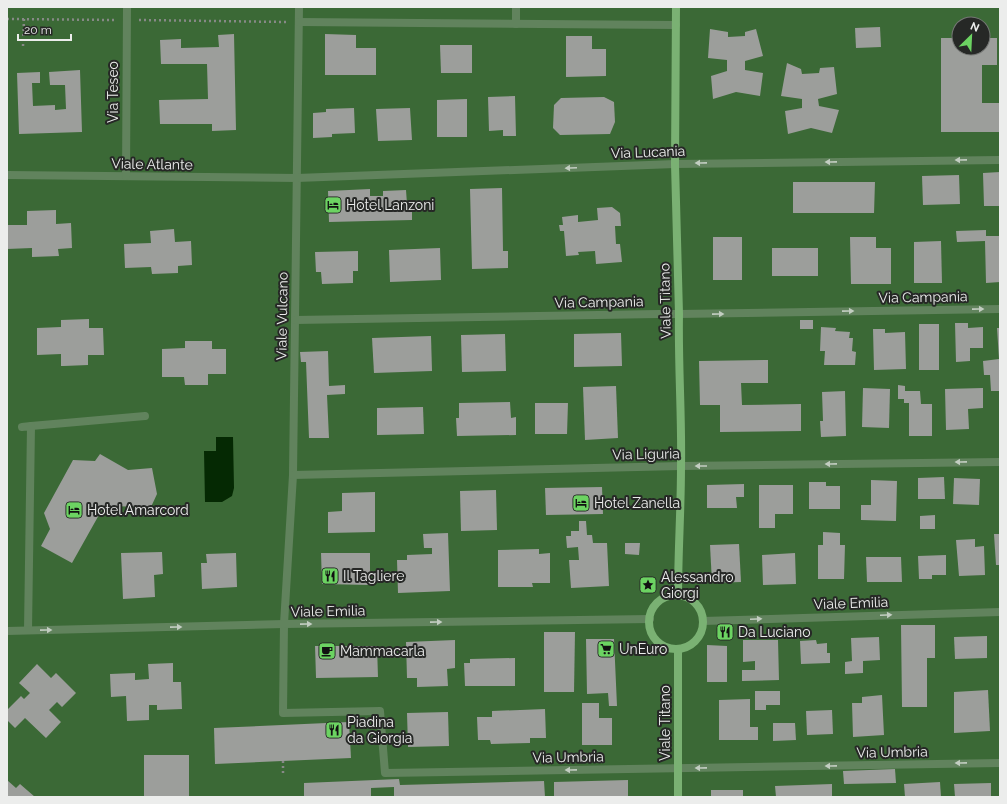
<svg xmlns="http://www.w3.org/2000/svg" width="1007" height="804" font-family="Raleway,sans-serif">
  <rect width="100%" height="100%" fill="#303230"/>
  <path fill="#3b6936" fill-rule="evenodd" d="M 7,7 L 1000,7 L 1000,797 L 7,797 ZM 959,24 L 983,24 L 983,48 L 959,48 Z"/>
  <polygon fill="#052903" points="216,437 233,437 234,488 232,496 222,502 205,502 204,451 216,451"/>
  <g fill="#9c9e9b">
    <polygon points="880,27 881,47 856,48 855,28"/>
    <polygon points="710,29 728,32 728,37 745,36 745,32 756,29 763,56 745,61 745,70 763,73 760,96 736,92 713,99 711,76 727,71 727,60 708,58"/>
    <polygon points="234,34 236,130 212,131 212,124 160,124 159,100 208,99 207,64 161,64 160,40 181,39 181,48 219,47 218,35"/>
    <polygon points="325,34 356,35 356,48 376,48 376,75 325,75"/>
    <polygon points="566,36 592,36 592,49 606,49 606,76 566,77"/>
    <polygon points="941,38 959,38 959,48 983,48 983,38 997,38 997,65 982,65 982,103 999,103 999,132 941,132"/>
    <polygon points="440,45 472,45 472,73 441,73"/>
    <polygon points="787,63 801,69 802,74 819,73 820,68 834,67 837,94 818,99 819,106 839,110 832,133 811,128 788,134 785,111 802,108 802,99 781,96"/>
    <polygon points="80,70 82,132 19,134 17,73 40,72 40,83 32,83 33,106 55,105 55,110 66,109 65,85 50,85 49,72"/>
    <polygon points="515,96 516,136 503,136 503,130 489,131 488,97"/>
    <polygon points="604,97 614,102 615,122 610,134 560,135 553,128 554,105 561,98"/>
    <polygon points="467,99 467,137 437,137 437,100"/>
    <polygon points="354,108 355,133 332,134 332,137 313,138 313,113 326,112 326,109"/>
    <polygon points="410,108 412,140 378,141 376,109"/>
    <polygon points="1000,172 1000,206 984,206 983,173"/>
    <polygon points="959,175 960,204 923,205 922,176"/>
    <polygon points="793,182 875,182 874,213 793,213"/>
    <polygon points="502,188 503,251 508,251 508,268 472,269 470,189"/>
    <polygon points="370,189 370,196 383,196 383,191 406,190 407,204 412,204 412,220 329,222 328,191"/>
    <polygon points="612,207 620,213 621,226 615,226 616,244 620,244 622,262 596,264 595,251 578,252 579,255 566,256 564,231 560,231 559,225 563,225 562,217 578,215 578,222 598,220 597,208"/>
    <polygon points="56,210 56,224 71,223 72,248 58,249 59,256 32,257 32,248 7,249 7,225 27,225 27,211"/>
    <polygon points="174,229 175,242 191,241 192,265 178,266 178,273 152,274 151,267 125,268 124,244 151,243 150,231"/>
    <polygon points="986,230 986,236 1000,236 1000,282 986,283 985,241 957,242 956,231"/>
    <rect x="713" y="237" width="29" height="43"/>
    <polygon points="850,237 876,237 876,248 891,248 891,284 851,284"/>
    <polygon points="941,241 942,283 914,283 914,242"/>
    <polygon points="440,248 441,280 390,282 389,250"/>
    <rect x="772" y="248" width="46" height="28"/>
    <polygon points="358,251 358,271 353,271 353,283 322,284 321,272 316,272 315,252"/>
    <polygon points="89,319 89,328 103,328 104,355 88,355 88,365 64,366 61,366 61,354 37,355 37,328 61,327 61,320"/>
    <rect x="800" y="320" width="13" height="9"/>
    <polygon points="955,323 968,323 968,328 983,327 983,348 970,348 970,361 956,362"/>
    <rect x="919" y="324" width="20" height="46"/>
    <polygon points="821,327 836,328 835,331 850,332 849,338 853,338 852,351 856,352 855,365 824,365 825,351 820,351"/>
    <polygon points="997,328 1000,328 1000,391 991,391 990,375 984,375 983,361 999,359"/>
    <polygon points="873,329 885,329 885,333 905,332 906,369 874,370"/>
    <polygon points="621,333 622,366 574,367 574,334"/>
    <polygon points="505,334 506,371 462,372 461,335"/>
    <polygon points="431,336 432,371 374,373 372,338"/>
    <polygon points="185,341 212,341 212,349 226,349 226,374 208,374 208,385 185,385 184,377 162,377 162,349 185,348"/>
    <polygon points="328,351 329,386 345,385 345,394 327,395 329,438 309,438 306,362 301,362 300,352"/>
    <polygon points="768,360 768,383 741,383 742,405 801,404 801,431 720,432 720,405 700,405 699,361"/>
    <polygon points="898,385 905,386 905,391 920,391 921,404 932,404 932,436 909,436 909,403 904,403 904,399 898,399"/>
    <polygon points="616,386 618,438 585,440 583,387"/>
    <polygon points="863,388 890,389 889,428 862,427"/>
    <polygon points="983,388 983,408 968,409 969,429 946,430 945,389"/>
    <polygon points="845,391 846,436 821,437 820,421 823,421 822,392"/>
    <polygon points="510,402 511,418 516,417 516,435 457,436 456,418 459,418 459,403"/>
    <polygon points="535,403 568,403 567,434 535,434"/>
    <polygon points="423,407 424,434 377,435 377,408"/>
    <polygon points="100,454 128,470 152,468 157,494 151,507 104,506 72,563 41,546 50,529 44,513 73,460 95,461"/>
    <polygon points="944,477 945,499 918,499 918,478"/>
    <polygon points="954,478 980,479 979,505 953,504"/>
    <polygon points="871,480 897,481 896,521 861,520 861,505 871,505"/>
    <polygon points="809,482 826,482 826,486 840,486 840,509 809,509"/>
    <polygon points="744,484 744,497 736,497 737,508 707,508 707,485"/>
    <polygon points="759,485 793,485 793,514 775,514 775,528 759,528"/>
    <polygon points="602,487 603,514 546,515 545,488"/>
    <polygon points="496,490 497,530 461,531 460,491"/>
    <polygon points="375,492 375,532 328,533 328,512 342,511 342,493"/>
    <polygon points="935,515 935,529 920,529 920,516"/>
    <polygon points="579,521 586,521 587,535 592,535 593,543 607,543 609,586 571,588 569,560 579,560 578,547 567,548 566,536 571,536 571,531 579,531"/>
    <polygon points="823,532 840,533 840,545 845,545 844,579 818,579 818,545 823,545"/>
    <polygon points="448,533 450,591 398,593 397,560 407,560 407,555 432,554 432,548 424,548 423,534"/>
    <polygon points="994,534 1000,534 1000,565 996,565"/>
    <polygon points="975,539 975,547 984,546 985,575 959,576 956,540"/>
    <polygon points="625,543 640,543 639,555 625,554"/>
    <polygon points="739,544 741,582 712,583 710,545"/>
    <polygon points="539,549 539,554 550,553 550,583 532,583 533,587 498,587 498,550"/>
    <polygon points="162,552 163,574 154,575 155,597 123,599 121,553"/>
    <polygon points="236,553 237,587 202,589 201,563 207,563 206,554"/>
    <polygon points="321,553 370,553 370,585 322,584"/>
    <polygon points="795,553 796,584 763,585 762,555"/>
    <polygon points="946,555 946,575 932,575 932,579 919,579 918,556"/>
    <polygon points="866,557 901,557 902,582 867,582"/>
    <polygon points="901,625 935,625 935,658 927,658 927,707 902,707"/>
    <polygon points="544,632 575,632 574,692 544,692"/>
    <polygon points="987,636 987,658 955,659 954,637"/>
    <polygon points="879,637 880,660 863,661 863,673 845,674 845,662 852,661 851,638"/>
    <polygon points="586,639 614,639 617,706 609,706 608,693 587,694"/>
    <polygon points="455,640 455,668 447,669 448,686 417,687 417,678 407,678 406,642"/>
    <polygon points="743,640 778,640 779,680 742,681 742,670 755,670 755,661 743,662"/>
    <polygon points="816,640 817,644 827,643 827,653 830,653 830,663 801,664 800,641"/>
    <polygon points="707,645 727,646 727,682 707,682"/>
    <polygon points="315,646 377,646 378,677 316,678"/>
    <polygon points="515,658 515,686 465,686 464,663 470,663 470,659"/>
    <polygon points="173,663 173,682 181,682 182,709 157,710 157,705 149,705 149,720 127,721 126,696 111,697 110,674 135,673 135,680 149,679 148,664"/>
    <polygon points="37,664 51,678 56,673 76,693 62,707 57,702 49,710 61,722 46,738 25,718 15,728 7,720 7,710 21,696 24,699 30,693 19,683"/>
    <polygon points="988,690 990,731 954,733 954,692"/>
    <polygon points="755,691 780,691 780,705 766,705 766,710 755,710"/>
    <polygon points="882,695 884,735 853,737 852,703 862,703 862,697"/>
    <polygon points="750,699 750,727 758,727 758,740 719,740 719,700"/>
    <polygon points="582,703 599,703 599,718 612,718 612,745 582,745"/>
    <polygon points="545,709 546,738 530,738 530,743 491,744 490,740 478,740 477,717 492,717 492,711"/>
    <polygon points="832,710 833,734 807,735 806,711"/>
    <polygon points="448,712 449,746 408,747 407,713"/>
    <polygon points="349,722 351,758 215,764 214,728"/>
    <polygon points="773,723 795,723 796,740 773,741"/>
    <rect x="144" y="755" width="45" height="42"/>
    <polygon points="895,769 896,783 844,784 843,771"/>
    <polygon points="399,779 400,785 544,781 545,797 394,797 394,787 371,788 371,797 304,797 304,783"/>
    <polygon points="7,780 16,788 20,784 35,797 7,797"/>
    <polygon points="628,780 628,797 554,797 554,782"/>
    <polygon points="940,782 941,797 905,797 904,784"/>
    <polygon points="991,783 991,797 955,797 954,784"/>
    <polygon points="832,784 832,797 776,797 775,786"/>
    <rect x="711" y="790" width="32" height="7"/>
  </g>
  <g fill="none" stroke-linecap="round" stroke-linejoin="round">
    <g stroke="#878987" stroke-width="2.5" stroke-dasharray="2 3" stroke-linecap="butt">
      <polyline points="7,19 114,20"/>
      <polyline points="139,20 286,22"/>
      <polyline points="23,46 24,19"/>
      <polyline points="283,761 283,773"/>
    </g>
    <g stroke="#61835d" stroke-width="8">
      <polyline points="299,7 293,475 284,624 283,713 380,711 385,773 1000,763"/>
      <polyline points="516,7 516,24"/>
      <polyline points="299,22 676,25"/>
      <polyline points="7,175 297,178 675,164 1000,160"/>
      <polyline points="126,176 127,7"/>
      <polyline points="295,320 658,314 679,314 1000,309"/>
      <polyline points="31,426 145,416"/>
      <polyline points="22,427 31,426 28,630"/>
      <polyline points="293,475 681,466 1000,462"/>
      <polyline points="703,621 1000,612"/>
      <polyline points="7,631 284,624 650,619"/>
    </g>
    <g stroke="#7ab173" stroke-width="8">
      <path d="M 676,7 L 675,164 L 679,314 C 678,365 682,416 681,467 C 681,510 678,553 678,596"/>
      <circle cx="676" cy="622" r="27"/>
      <polyline points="678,797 678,649"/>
    </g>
  </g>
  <defs><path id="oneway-solid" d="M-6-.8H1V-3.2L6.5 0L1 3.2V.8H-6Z"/></defs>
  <g fill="#c2cdc1">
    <use href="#oneway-solid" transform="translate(961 160) rotate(179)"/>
    <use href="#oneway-solid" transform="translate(831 162) rotate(179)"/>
    <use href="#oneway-solid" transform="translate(701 163) rotate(179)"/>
    <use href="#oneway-solid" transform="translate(571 168) rotate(178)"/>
    <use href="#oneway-solid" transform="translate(978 309) rotate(-1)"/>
    <use href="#oneway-solid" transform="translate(848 311) rotate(-1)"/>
    <use href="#oneway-solid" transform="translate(718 314) rotate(-1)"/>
    <use href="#oneway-solid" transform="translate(961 462) rotate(179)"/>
    <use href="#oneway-solid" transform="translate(831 464) rotate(179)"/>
    <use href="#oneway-solid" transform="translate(701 466) rotate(180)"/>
    <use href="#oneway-solid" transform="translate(886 615) rotate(-2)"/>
    <use href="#oneway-solid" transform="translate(756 619) rotate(-2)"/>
    <use href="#oneway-solid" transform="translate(436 622) rotate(-1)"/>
    <use href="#oneway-solid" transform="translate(306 624) rotate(-1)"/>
    <use href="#oneway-solid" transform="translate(176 627) rotate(-1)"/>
    <use href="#oneway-solid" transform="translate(46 630) rotate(-1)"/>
    <use href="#oneway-solid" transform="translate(961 763) rotate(179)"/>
    <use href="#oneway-solid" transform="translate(831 766) rotate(179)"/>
    <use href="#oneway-solid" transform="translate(701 768) rotate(179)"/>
    <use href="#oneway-solid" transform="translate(571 770) rotate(179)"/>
  </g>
  <defs>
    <g id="hotel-square" transform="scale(0.9)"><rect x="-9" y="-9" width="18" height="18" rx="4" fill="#6cd362" stroke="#262826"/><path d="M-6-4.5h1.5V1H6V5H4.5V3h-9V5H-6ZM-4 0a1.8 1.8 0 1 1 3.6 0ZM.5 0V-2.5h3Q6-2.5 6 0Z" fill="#111"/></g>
    <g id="restaurant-square" transform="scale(0.9)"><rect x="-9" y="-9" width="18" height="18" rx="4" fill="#6cd362" stroke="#262826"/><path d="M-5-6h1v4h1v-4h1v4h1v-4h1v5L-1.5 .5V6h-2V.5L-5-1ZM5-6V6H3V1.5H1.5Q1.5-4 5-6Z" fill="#111"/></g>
    <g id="sight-square" transform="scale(0.9)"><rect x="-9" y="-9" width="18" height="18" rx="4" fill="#6cd362" stroke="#262826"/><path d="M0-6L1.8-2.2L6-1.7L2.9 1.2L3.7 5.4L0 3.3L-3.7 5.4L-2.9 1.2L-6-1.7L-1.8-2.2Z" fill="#111"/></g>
    <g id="supermarket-square" transform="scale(0.9)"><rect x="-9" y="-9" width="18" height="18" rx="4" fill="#6cd362" stroke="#262826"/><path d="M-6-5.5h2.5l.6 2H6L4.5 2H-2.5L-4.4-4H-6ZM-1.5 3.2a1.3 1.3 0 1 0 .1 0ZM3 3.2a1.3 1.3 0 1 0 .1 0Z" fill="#111"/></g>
    <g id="cafe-square" transform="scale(0.9)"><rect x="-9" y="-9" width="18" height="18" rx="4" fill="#6cd362" stroke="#262826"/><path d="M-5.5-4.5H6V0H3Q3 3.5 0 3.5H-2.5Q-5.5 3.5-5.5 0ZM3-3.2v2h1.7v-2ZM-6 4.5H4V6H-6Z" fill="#111"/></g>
  </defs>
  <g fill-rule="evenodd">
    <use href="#hotel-square" x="333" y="205"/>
    <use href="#hotel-square" x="581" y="503"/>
    <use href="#hotel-square" x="74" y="510"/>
    <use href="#restaurant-square" x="330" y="576"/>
    <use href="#sight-square" x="648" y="585"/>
    <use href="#restaurant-square" x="725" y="632"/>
    <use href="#supermarket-square" x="606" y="649"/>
    <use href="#cafe-square" x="327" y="651"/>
    <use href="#restaurant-square" x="334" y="730"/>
  </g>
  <g text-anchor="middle" stroke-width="4" stroke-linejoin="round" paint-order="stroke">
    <g font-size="14" fill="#ecedec" stroke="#262826">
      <text transform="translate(113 92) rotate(-90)" y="5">Via Teseo</text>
      <text transform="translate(648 152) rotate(-2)" y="5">Via Lucania</text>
      <text transform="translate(152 164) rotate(1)" y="5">Viale Atlante</text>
      <text transform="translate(923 297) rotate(-1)" y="5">Via Campania</text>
      <text transform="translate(665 301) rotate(-91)" y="5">Viale Titano</text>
      <text transform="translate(599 302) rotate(-1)" y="5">Via Campania</text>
      <text transform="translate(282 316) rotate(-89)" y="5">Viale Vulcano</text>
      <text transform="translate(646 454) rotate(-1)" y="5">Via Liguria</text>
      <text transform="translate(851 603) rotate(-2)" y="5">Viale Emilia</text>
      <text transform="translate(328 611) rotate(-1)" y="5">Viale Emilia</text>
      <text transform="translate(665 723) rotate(-90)" y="5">Viale Titano</text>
      <text transform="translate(892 752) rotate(-1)" y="5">Via Umbria</text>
      <text transform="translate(568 757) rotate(-1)" y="5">Via Umbria</text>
    </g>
    <g font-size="14" fill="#ecedec" stroke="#262826" text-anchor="start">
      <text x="346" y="210">Hotel Lanzoni</text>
      <text x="594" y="508">Hotel Zanella</text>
      <text x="87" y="515">Hotel Amarcord</text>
      <text x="343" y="581">Il Tagliere</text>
      <text x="661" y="582">Alessandro<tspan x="661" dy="16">Giorgi</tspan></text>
      <text x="738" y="637">Da Luciano</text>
      <text x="619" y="654">UnEuro</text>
      <text x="340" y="656">Mammacarla</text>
      <text x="347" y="727">Piadina<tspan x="347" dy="16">da Giorgia</tspan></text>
    </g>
  </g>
  <rect width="1007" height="804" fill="none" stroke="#ecedec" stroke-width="16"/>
  <g transform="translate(971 36) rotate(24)"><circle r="19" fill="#262826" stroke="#757775"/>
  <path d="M0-3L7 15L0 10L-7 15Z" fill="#6cd362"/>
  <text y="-6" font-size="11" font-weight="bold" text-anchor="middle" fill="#ecedec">N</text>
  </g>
  <path d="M18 34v6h53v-6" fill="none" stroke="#ecedec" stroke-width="2"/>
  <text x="24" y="34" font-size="12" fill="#ecedec" stroke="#262826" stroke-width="3" paint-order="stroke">20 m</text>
</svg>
